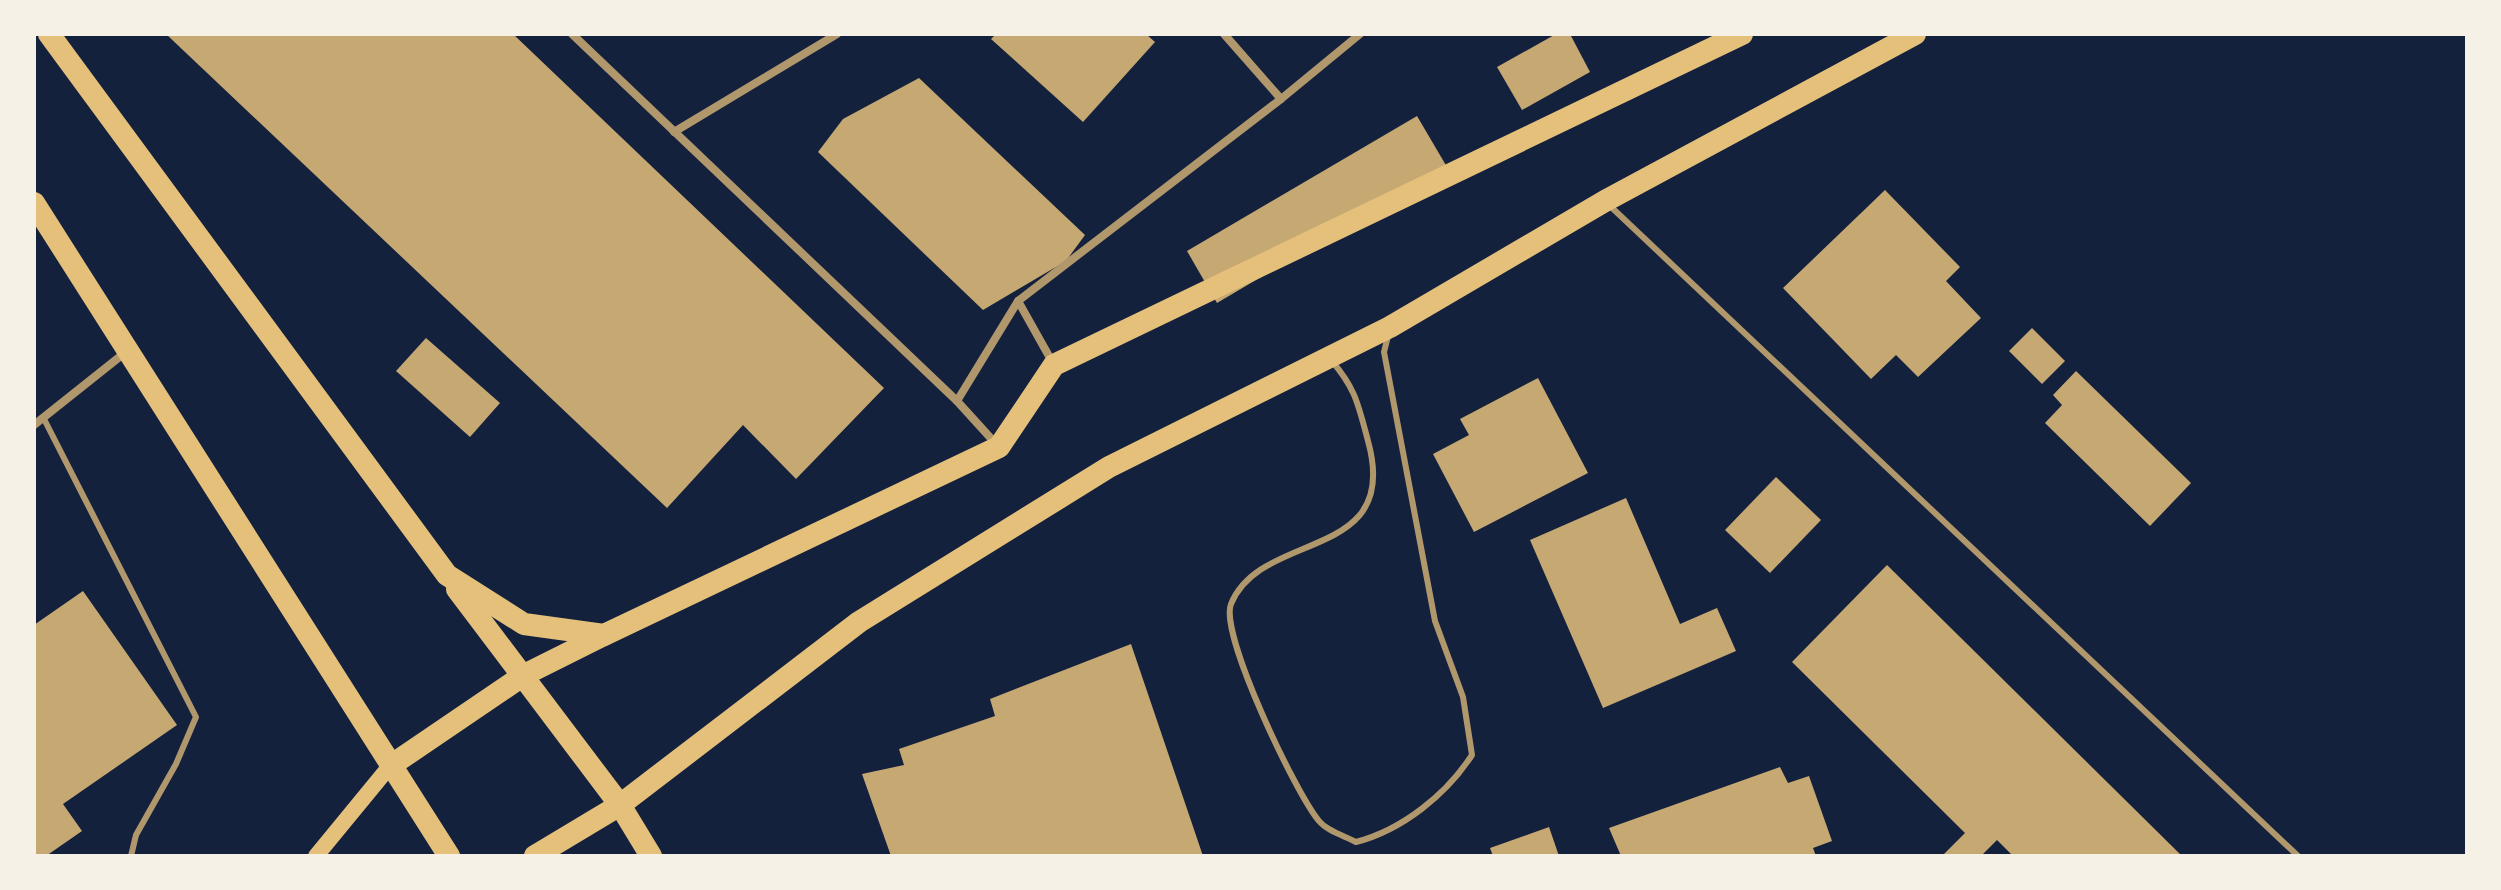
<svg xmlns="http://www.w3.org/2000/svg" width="2501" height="890" font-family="Signika,sans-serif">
  <rect width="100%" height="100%" fill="#14213d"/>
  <g fill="#c6a872">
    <polygon points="166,34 513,34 884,388 796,479 743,425 667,508"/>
    <polygon points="996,34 1146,34 1155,42 1083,122 991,39"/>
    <polygon points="1556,34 1570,34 1590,72 1522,110 1497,67"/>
    <polygon points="919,78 1085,235 1066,261 983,310 818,152 843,119"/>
    <polygon points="1417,116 1447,167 1217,303 1187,251"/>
    <polygon points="1885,190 1960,267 1946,281 1981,318 1918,377 1896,355 1871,379 1783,288"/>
    <polygon points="2032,328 2065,361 2042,384 2009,351"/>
    <polygon points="426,338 500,403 470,437 396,371"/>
    <polygon points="2076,371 2191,483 2150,526 2045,423 2062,405 2053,395"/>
    <polygon points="1538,378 1588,473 1474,532 1433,454 1469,435 1460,419"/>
    <polygon points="1776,477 1821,520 1770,573 1725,530"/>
    <polygon points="1626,498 1680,624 1717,608 1736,651 1603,708 1530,540"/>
    <polygon points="1887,565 2182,856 2013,856 1997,840 1981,856 1942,856 1965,833 1792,662"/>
    <polygon points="83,591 177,725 63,804 82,831 46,856 34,856 34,625"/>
    <polygon points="1131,644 1203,856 891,856 862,774 904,765 899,749 995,716 990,699"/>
    <polygon points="1780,767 1788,783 1809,776 1832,841 1813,848 1816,856 1621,856 1609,828"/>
    <polygon points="1549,827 1559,856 1493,856 1490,848"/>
  </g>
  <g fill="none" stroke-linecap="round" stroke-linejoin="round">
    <g stroke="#b1986c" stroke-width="6">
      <polyline points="1609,205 2298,856"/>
      <path d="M 1331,360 C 1356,389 1358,404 1368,441 C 1402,563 1261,529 1231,604 C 1219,633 1296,794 1319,821 C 1327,831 1345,836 1356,842 C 1402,830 1446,795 1472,755 L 1463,697 L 1435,621 L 1384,352 L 1388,336"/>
      <polyline points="43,417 196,717 176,764 136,835 131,856"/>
    </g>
    <g stroke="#b1986c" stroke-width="8">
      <polyline points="572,34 957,401 997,445"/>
      <polyline points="1224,34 1281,99"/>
      <polyline points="674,132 837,34"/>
      <polyline points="1054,365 1018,301 1281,99 1360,34"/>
      <polyline points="957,401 1018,301"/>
      <polyline points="34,425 127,351"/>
    </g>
    <polyline stroke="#e5c07b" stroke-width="16" points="316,856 390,766"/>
    <g stroke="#e5c07b" stroke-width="22">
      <polyline points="49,34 447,575 524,624 604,635 999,447 1054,365 1742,34"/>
      <polyline points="34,203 449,856"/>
      <polyline points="457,589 620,805 651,856"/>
      <polyline points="390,766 524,675 604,635"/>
      <polyline points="535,856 620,805 859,622 1109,467 1390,327 1605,201 1915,34"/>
    </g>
  </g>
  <rect width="2501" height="890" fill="none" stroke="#f6f1e7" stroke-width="72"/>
</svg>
